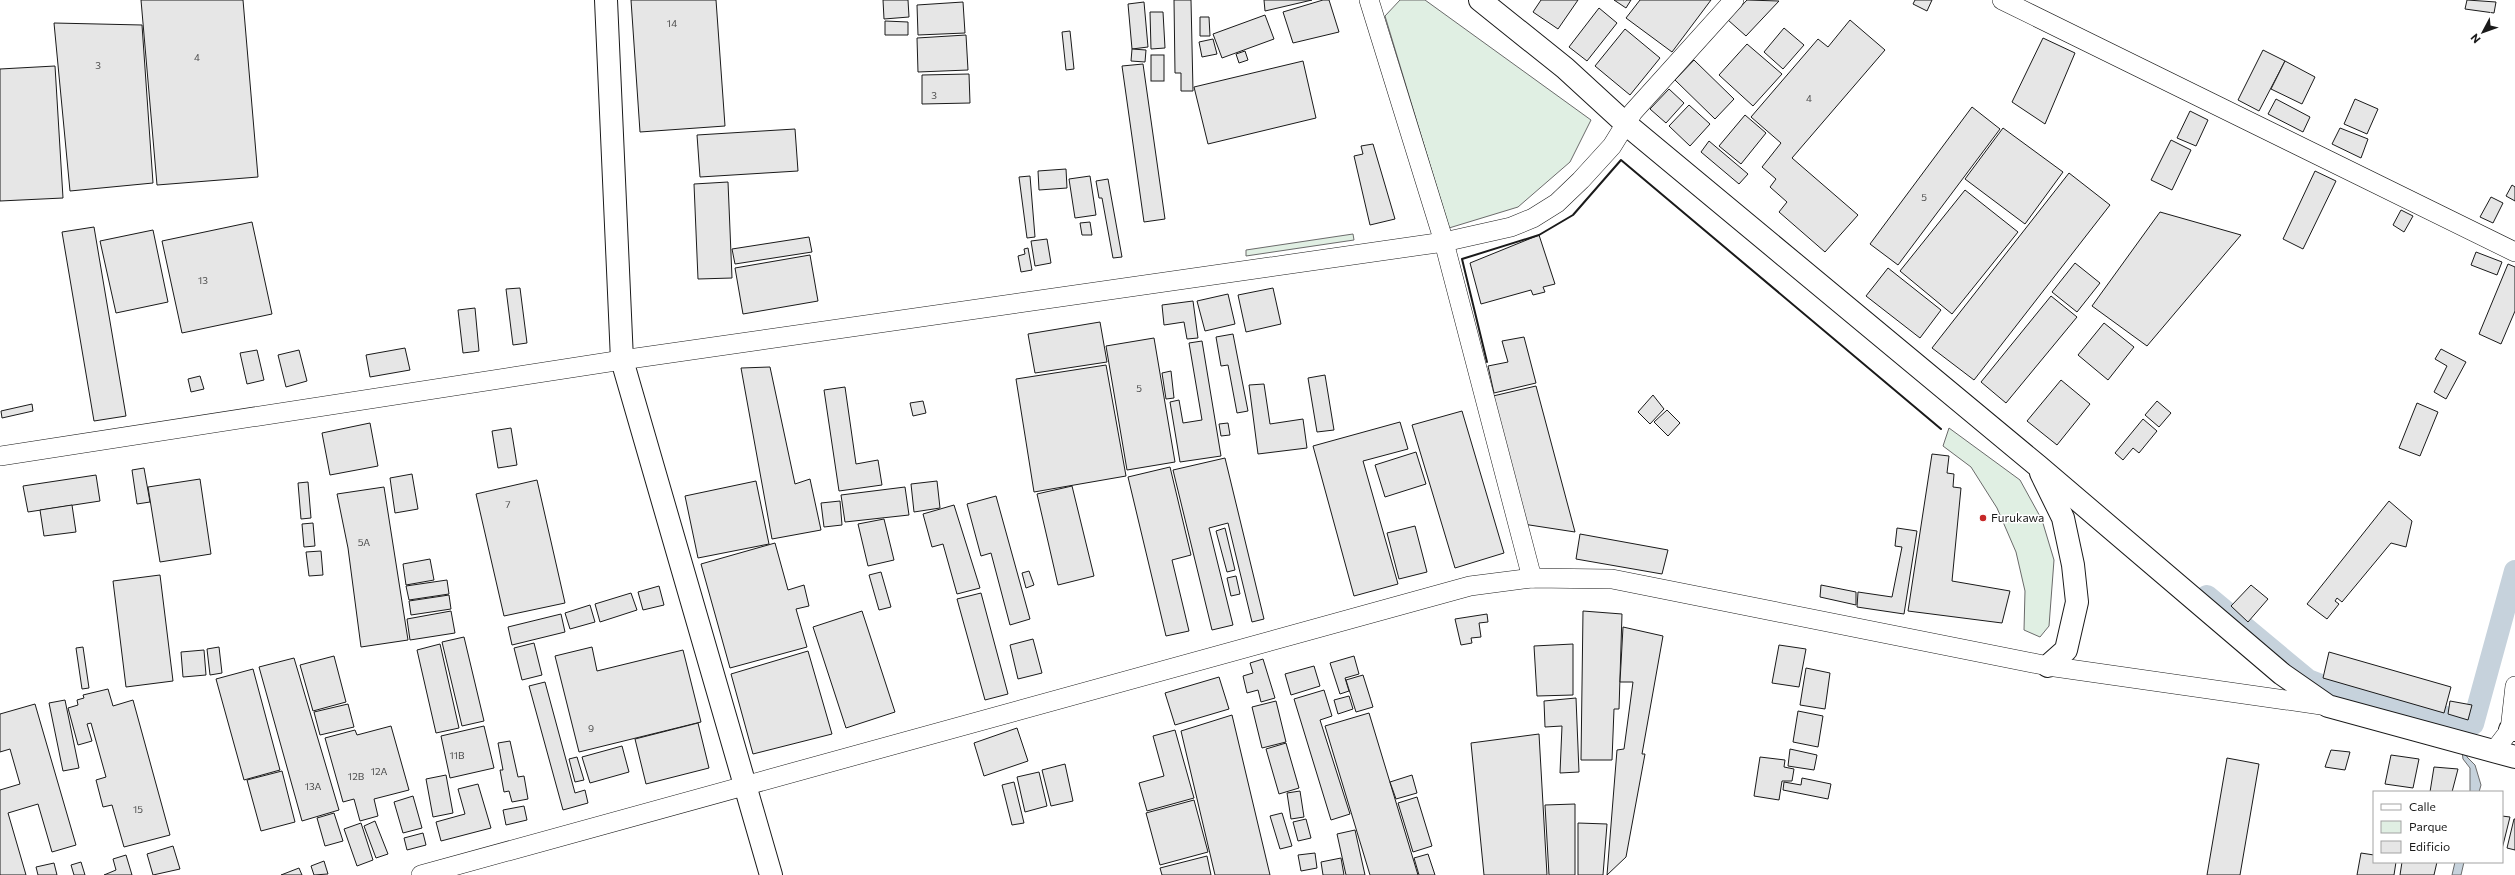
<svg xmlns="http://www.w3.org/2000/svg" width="2515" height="875" font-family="Commissioner,sans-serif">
  <rect width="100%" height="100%" fill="#fff"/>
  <g fill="#e0efe3" stroke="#6a6a6a">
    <polygon points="1400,0 1425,0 1591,120 1570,162 1518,207 1449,228 1385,16"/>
    <polygon points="1353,234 1354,240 1246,256 1246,250"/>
    <polygon points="1949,428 2020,480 2042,520 2054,560 2049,626 2040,637 2024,630 2025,591 2016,552 1997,508 1971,467 1943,446"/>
  </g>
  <g fill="#c6d2dc" stroke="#6a6a6a">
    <polygon points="2459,729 2463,729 2467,757 2475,765 2481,785 2479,792 2470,792 2470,768 2463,759"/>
    <polygon points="2455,862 2464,862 2461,875 2452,875"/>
  </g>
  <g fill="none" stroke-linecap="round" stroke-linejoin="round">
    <polyline stroke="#c6d2dc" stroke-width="22" points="2207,596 2308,680 2326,687 2473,724 2515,571"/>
  </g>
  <g fill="#e6e6e6" stroke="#1a1a1a">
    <polygon points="141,0 243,0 258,177 157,185"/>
    <polygon points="631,0 716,0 725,126 640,132"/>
    <polygon points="883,0 908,0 909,17 884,19"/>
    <polygon points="1174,0 1191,0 1193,91 1181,91 1181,73 1175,73"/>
    <polygon points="1264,0 1312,0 1265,11"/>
    <polygon points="1323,0 1329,0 1339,32 1293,43 1283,12"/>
    <polygon points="1541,0 1578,0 1558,29 1533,12"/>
    <polygon points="1614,0 1631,0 1626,8"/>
    <polygon points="1640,0 1711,0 1672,52 1626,18"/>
    <polygon points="1747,0 1779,1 1746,36 1728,20"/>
    <polygon points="1915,0 1932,0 1927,11 1913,4"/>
    <polygon points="2467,0 2496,2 2494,13 2465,9"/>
    <polygon points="963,2 965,33 918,35 917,5"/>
    <polygon points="1144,2 1148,47 1132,49 1128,4"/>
    <polygon points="1599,8 1617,23 1587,61 1569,47"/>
    <polygon points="1150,12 1163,12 1165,48 1151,49"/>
    <polygon points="1265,15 1274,39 1222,58 1213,34"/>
    <polygon points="1200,17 1209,17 1210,36 1200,36"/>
    <polygon points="1850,20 1885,50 1792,158 1858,215 1825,252 1779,212 1787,202 1770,187 1776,179 1762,167 1781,143 1751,117 1818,39 1828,47"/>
    <polygon points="885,21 908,22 908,35 885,35"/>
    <polygon points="54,23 142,25 153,183 70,191"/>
    <polygon points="1784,28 1804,45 1783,69 1764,52"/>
    <polygon points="1625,29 1660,58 1630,95 1595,66"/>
    <polygon points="1070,31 1074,69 1066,70 1062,32"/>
    <polygon points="966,35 968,70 918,72 917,38"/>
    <polygon points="2043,38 2075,53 2045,124 2012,102"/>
    <polygon points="1213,39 1217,54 1202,57 1199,42"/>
    <polygon points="1747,44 1782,74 1753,106 1719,75"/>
    <polygon points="1132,49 1146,50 1145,62 1131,61"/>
    <polygon points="2263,50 2285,61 2259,111 2238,100"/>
    <polygon points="1245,51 1248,60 1239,63 1236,54"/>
    <rect x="1151" y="55" width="13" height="26"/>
    <polygon points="1694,60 1734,99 1715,119 1675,80"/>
    <polygon points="1303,61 1316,118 1208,144 1194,87"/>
    <polygon points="2285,61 2315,77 2302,104 2271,89"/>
    <polygon points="1143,64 1165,219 1144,222 1122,66"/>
    <polygon points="55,66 63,198 0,201 0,69"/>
    <polygon points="969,74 970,103 922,104 922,75"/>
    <polygon points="1669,89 1684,103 1666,123 1650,109"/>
    <polygon points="2276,99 2310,117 2303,132 2268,114"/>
    <polygon points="2355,99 2378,109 2367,134 2344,124"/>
    <polygon points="1689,105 1710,124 1690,146 1669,126"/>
    <polygon points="1972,107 2000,129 1898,265 1870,244"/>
    <polygon points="2190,111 2208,120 2196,146 2177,138"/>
    <polygon points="1745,115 1766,133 1741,164 1719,146"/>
    <polygon points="2003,128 2063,172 2025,224 1965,179"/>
    <polygon points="2340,128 2368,139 2361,158 2332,144"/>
    <polygon points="795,129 798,171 700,177 697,135"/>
    <polygon points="2171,140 2191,150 2172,190 2151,180"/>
    <polygon points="1709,141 1748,174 1739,184 1701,152"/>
    <polygon points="1373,144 1395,219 1370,225 1354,156 1363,154 1361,146"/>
    <polygon points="1066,169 1067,188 1039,190 1038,171"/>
    <polygon points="2315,171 2336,181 2303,249 2283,239"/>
    <polygon points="2069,173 2110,205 1974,380 1932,348"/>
    <polygon points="1030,176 1035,237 1027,238 1019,177"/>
    <polygon points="1090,176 1096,215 1075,218 1069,179"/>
    <polygon points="1108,179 1122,257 1113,258 1102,198 1099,198 1096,181"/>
    <polygon points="728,182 732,278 698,279 694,184"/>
    <polygon points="2512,185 2515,187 2515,201 2506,196"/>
    <polygon points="1965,190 2018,232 1952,314 1900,271"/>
    <polygon points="2491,197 2503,203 2493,223 2480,217"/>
    <polygon points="2401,210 2413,216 2404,232 2393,225"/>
    <polygon points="2160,212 2241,235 2147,346 2092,306"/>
    <polygon points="252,222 272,314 182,333 162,241"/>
    <polygon points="1090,222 1092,235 1082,235 1080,223"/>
    <polygon points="94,227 126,416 94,421 62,232"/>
    <polygon points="153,230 168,302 116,313 100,241"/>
    <polygon points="1539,235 1555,284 1543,287 1545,292 1533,295 1531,290 1481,304 1470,263"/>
    <polygon points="809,237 812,252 735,264 732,249"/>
    <polygon points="1047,239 1051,263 1035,266 1031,241"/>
    <polygon points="1028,248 1032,270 1021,272 1018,256 1025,254 1024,249"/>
    <polygon points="2476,252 2502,262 2497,275 2471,265"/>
    <polygon points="810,255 818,301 743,314 735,268"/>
    <polygon points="2075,263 2100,283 2077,312 2052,292"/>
    <polygon points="2508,264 2515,267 2515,311 2501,344 2479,334"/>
    <polygon points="1888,268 1941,310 1920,338 1866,296"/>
    <polygon points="520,288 527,343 513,345 506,289"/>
    <polygon points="1273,288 1281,324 1246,332 1238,295"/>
    <polygon points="1228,294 1235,324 1205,331 1197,301"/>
    <polygon points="2051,296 2077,317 2006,403 1981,382"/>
    <polygon points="1193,301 1198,338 1187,339 1184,322 1164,325 1162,305"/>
    <polygon points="475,308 479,351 463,353 458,310"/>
    <polygon points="1100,322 1107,362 1035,373 1028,334"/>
    <polygon points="2104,323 2134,347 2108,380 2078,355"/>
    <polygon points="1233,334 1248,411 1237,413 1228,365 1221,366 1216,337"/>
    <polygon points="1524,337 1536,383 1494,393 1488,366 1508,362 1502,341"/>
    <polygon points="1154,338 1175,462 1127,470 1106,346"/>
    <polygon points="1202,341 1221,456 1180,462 1170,402 1179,400 1183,423 1202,420 1189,343"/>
    <polygon points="405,348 410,370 370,377 366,355"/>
    <polygon points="2441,349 2466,362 2446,399 2434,392 2447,366 2435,359"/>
    <polygon points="257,350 264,380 247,384 240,353"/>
    <polygon points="299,350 307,381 286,387 278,355"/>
    <polygon points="1106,365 1126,476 1034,492 1016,379"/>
    <polygon points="770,367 795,484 810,479 821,530 772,539 741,368"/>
    <polygon points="1171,371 1174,398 1166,399 1162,373"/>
    <polygon points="1325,375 1334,430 1317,432 1308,378"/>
    <polygon points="200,376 204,389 191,392 188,379"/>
    <polygon points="2061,380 2090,404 2057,445 2027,421"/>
    <polygon points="1264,384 1270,424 1303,419 1307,448 1258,454 1249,385"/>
    <polygon points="1536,386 1575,532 1523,524 1493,396"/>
    <polygon points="845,387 856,464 878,460 882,485 839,491 824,390"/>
    <polygon points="1653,395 1664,409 1650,424 1638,412"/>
    <polygon points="923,401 926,413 913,416 910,403"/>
    <polygon points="2157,401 2171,413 2159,427 2145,415"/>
    <polygon points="2417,403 2438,412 2420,456 2399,448"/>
    <polygon points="32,404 33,411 2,418 1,411"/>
    <polygon points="1667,410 1680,423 1668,436 1654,422"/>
    <polygon points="1462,411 1504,553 1455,568 1412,425"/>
    <polygon points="2143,419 2157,431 2139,453 2133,448 2123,460 2115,453"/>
    <polygon points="1400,422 1408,449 1363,461 1398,584 1354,596 1313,446"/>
    <polygon points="370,423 378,466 330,475 322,433"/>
    <polygon points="1228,423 1230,435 1221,436 1219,424"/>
    <polygon points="511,428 517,465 498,468 492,431"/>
    <polygon points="1416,452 1426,484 1385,497 1375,465"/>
    <polygon points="1932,454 1949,456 1947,473 1954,474 1953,487 1961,488 1952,581 2010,591 2002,623 1908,611"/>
    <polygon points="1225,458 1264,619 1252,622 1228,523 1209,528 1233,625 1212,630 1173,470"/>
    <polygon points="1170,467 1191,555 1172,560 1189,631 1166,636 1128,477"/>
    <polygon points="144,468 150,502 137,504 132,470"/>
    <polygon points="412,474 418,509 395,513 390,478"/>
    <polygon points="96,475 100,501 28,512 23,486"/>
    <polygon points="200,479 211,554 160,562 148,487"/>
    <polygon points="537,480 565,603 504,616 476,494"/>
    <polygon points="756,481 769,544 698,558 685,496"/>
    <polygon points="937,481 940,508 914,512 911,484"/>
    <polygon points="308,482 311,518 301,519 298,483"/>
    <polygon points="1072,486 1094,576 1058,585 1037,494"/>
    <polygon points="384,487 408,640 361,647 348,548 337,494"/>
    <polygon points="905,487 909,515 845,522 841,495"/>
    <polygon points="996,496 1030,619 1010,625 991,553 981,556 967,504"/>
    <polygon points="840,501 842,525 824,527 821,503"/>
    <polygon points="2389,501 2412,521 2406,547 2391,543 2342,602 2337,598 2335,601 2339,604 2327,619 2307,604"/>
    <polygon points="72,505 76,532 44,536 40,510"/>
    <polygon points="954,505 980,588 957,594 943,544 932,547 923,514"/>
    <polygon points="884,519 894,560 868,566 858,524"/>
    <polygon points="313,523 315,546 304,547 302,524"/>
    <polygon points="1415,526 1427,572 1399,579 1387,533"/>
    <polygon points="1225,528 1235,570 1227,572 1216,531"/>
    <polygon points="1897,528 1917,531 1904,614 1857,607 1858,592 1892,597 1902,547 1895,546"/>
    <polygon points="1580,534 1668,550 1662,574 1576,559"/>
    <polygon points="775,543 788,590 804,585 809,606 796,609 807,647 730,668 701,564"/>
    <polygon points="321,551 323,575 309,576 306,552"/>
    <polygon points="430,559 434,580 406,585 403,564"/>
    <polygon points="1029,571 1034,585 1026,588 1022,573"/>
    <polygon points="881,572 891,607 879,610 869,575"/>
    <polygon points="160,575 173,681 126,687 113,581"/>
    <polygon points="1236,576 1240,594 1231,596 1227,578"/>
    <polygon points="447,580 449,594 409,600 406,586"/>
    <polygon points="1821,585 1856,592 1856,605 1820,597"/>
    <polygon points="2251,585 2268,599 2248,622 2231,606"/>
    <polygon points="659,586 664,605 643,610 638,592"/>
    <polygon points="631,593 637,610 600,622 595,604"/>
    <polygon points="981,593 1008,694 985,700 957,599"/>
    <polygon points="449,595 451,609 411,615 409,601"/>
    <polygon points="590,605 595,622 570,629 565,613"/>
    <polygon points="451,611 455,633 410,640 407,619"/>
    <polygon points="862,611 895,712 846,728 813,627"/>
    <polygon points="1583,611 1622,614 1619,709 1614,709 1612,760 1581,760"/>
    <polygon points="561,614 565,632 512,645 508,627"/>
    <polygon points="1487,614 1488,622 1479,623 1481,637 1471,638 1472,643 1461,645 1455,619"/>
    <polygon points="1623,627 1663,636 1642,754 1645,754 1626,857 1607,875 1617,750 1624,749 1633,682 1620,682"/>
    <polygon points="464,637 484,721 462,726 442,642"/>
    <polygon points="1033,639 1042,673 1018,679 1010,645"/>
    <polygon points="534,643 542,675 522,680 514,648"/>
    <polygon points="440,644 459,728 436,733 417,650"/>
    <polygon points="1573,644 1573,695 1537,696 1534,646"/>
    <polygon points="1779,645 1806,649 1799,687 1772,683"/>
    <polygon points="83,647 89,688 82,689 76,648"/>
    <polygon points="219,647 222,673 210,675 207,649"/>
    <polygon points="592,647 597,671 683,650 701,722 579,752 555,656"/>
    <polygon points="204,650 206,675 183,677 181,652"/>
    <polygon points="808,651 832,734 753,754 731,674"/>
    <polygon points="2329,652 2451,687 2444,713 2323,678"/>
    <polygon points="334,656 346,702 313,711 300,665"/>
    <polygon points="1354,656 1359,674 1345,678 1349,691 1340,694 1330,663"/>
    <polygon points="294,658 339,810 302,821 259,667"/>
    <polygon points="1263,659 1275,698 1261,702 1258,690 1247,693 1243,676 1253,673 1250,663"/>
    <polygon points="1314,666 1320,686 1291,695 1285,674"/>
    <polygon points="1806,668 1830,673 1825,709 1800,705"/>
    <polygon points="253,669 280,770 244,780 216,679"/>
    <polygon points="1363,675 1373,707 1356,712 1346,680"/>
    <polygon points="1219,677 1229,709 1175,725 1165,693"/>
    <polygon points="545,682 575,793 585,790 588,803 563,810 529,686"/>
    <polygon points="108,689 113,706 133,700 170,835 124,847 112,805 103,807 96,780 106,777 91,723 87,724 92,741 78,745 68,708 78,705 77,700 84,698 83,695"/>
    <polygon points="1324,690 1332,716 1320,720 1350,814 1331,820 1294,699"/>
    <polygon points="1349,696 1353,709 1338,714 1334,700"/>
    <polygon points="1576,698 1579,772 1560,773 1562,726 1545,727 1544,701"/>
    <polygon points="65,700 79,768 63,771 49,703"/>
    <polygon points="1276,701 1286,742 1262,748 1252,707"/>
    <polygon points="2450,701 2472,705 2468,720 2448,714"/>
    <polygon points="35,704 76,845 52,852 38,804 8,813 26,875 0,875 0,790 20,784 10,749 0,752 0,714"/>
    <polygon points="348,704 354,727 320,735 314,712"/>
    <polygon points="1798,711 1823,716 1818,747 1793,742"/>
    <polygon points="1369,713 1418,875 1370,875 1325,726"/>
    <polygon points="1232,715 1270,875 1215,875 1181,731"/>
    <polygon points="698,723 709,768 646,784 635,739"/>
    <polygon points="391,726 409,790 374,799 378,816 360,821 354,799 343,802 325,738 355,730 357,735"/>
    <polygon points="484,726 494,768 450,778 441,736"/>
    <polygon points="1017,728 1028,761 984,776 974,743"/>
    <polygon points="1175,730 1194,798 1147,811 1139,783 1164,776 1153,736"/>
    <polygon points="1539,734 1547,875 1484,875 1471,743"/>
    <polygon points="510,741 518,777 524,776 528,799 512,802 509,791 504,792 500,770 503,770 498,743"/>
    <polygon points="1286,743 1299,788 1279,794 1266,749"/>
    <polygon points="622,746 629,772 590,783 582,757"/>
    <polygon points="1790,749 1817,755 1814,770 1788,766"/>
    <polygon points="2331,750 2350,752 2345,770 2325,767"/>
    <polygon points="2391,755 2419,759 2413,788 2385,784"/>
    <polygon points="577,757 584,780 575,782 569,759"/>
    <polygon points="1760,757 1785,760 1784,767 1794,769 1792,781 1782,781 1779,800 1754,796"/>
    <polygon points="2227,758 2259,764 2240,875 2207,875"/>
    <polygon points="1065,764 1073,801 1051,806 1042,770"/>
    <polygon points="2434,767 2458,769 2452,792 2430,792"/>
    <polygon points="282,771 295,822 261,831 247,780"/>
    <polygon points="1039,772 1047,806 1025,812 1017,777"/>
    <polygon points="446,775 453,813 433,817 426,779"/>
    <polygon points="1412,775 1417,793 1396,799 1390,782"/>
    <polygon points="1802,778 1831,784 1828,799 1783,790 1784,782 1801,785"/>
    <polygon points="1014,782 1024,823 1012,825 1002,785"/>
    <polygon points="478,784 491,828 441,841 436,822 465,814 458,789"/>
    <polygon points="1300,791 1304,817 1291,819 1287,793"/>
    <polygon points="413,796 422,828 403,833 394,802"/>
    <polygon points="1417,797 1432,846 1413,852 1398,803"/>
    <polygon points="1194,800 1208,852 1160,865 1146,813"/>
    <polygon points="1575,804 1575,875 1549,875 1545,805"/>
    <polygon points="524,806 527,820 506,825 503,810"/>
    <polygon points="334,813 343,841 325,846 317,818"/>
    <polygon points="1282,813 1292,846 1280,849 1270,816"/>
    <polygon points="2502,816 2510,817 2502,849"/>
    <polygon points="1306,819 1311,838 1298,841 1293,822"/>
    <polygon points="2514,819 2515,819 2515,850 2507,848"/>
    <polygon points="375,821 388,854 376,858 364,826"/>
    <polygon points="361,823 373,860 357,866 344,829"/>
    <polygon points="1578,823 1607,824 1603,875 1578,875"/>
    <polygon points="1355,830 1365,875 1346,875 1337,834"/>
    <polygon points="423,833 426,845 407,850 404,838"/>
    <polygon points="173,846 180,869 153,875 147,854"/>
    <polygon points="1315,853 1317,868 1301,871 1298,855"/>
    <polygon points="2361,853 2374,855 2374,862 2396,862 2394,875 2357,875"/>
    <polygon points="1428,854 1435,875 1419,875 1414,858"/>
    <polygon points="126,855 132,875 104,875 116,870 113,859"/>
    <polygon points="1207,856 1211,875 1162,875 1160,868"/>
    <polygon points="1341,858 1344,875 1323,875 1321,862"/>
    <polygon points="324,861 328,874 314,875 311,866"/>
    <polygon points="81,862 85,875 74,875 71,865"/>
    <polygon points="2402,862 2437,862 2434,875 2400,875"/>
    <polygon points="54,863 57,875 38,875 36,867"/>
    <polygon points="299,868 302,875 281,875"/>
  </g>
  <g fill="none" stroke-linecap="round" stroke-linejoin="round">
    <g stroke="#1a1a1a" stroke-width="20">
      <g id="minor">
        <polyline points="1369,0 1444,242 1532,578"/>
        <polyline points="2002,0 2515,252"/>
        <polyline points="0,456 622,360 1444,242 1511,227 1533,218 1557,203 1581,180 1612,146 1633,112 1734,0"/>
        <polyline points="2494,751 2510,730 2515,686"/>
        <polyline points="421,875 1470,586 1532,578 1612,579 2048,666 2328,706"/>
      </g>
    </g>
    <g stroke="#1a1a1a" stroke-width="24">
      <g id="tertiary">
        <polyline points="606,0 622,360 771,875"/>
        <polyline points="1480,0 1565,68 1626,124 2038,466 2282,674 2328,706 2515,757"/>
        <polyline points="2041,473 2063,518 2073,565 2077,602 2066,650 2048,666"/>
        <polyline points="2510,730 2515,730"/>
      </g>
    </g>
    <use href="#minor" stroke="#fff" stroke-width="19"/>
    <use href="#tertiary" stroke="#fff" stroke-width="22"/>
    <polyline stroke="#1a1a1a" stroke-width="2" points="1487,362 1462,259 1539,235 1573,215 1621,160 1941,429"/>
  </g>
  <circle fill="#c62828" stroke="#fff" stroke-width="1.5" cx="1983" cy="518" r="4"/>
  <g text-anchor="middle" stroke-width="3" stroke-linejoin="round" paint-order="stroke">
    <g font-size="10" fill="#4d4d4d">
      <text x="672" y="27">14</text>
      <text x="197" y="61">4</text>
      <text x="98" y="69">3</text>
      <text x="934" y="99">3</text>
      <text x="1809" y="102">4</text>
      <text x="1924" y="201">5</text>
      <text x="203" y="284">13</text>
      <text x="1139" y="392">5</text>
      <text x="508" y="508">7</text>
      <text x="364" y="546">5A</text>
      <text x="591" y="732">9</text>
      <text x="457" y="759">11B</text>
      <text x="379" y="775">12A</text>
      <text x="356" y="780">12B</text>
      <text x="313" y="790">13A</text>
      <text x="138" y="813">15</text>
    </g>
    <g font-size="12" fill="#1a1a1a" stroke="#fff" text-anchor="start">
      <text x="1991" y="522">Furukawa</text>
    </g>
  </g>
  <rect x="2373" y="791" width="130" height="72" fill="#ffffff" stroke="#a3a3a3"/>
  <rect x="2381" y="804" width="20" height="6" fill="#ffffff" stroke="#a3a3a3"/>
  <text x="2409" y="811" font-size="12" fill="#1a1a1a">Calle</text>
  <rect x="2381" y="821" width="20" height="12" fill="#e0efe3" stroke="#a3a3a3"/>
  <text x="2409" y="831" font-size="12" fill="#1a1a1a">Parque</text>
  <rect x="2381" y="841" width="20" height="12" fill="#e6e6e6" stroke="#a3a3a3"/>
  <text x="2409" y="851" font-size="12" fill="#1a1a1a">Edificio</text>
  <g transform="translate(2483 32) rotate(229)" stroke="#ffffff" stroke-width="3" paint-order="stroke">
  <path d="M0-3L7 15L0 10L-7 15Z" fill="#1a1a1a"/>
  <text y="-6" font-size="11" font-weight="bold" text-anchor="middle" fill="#1a1a1a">N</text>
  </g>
</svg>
